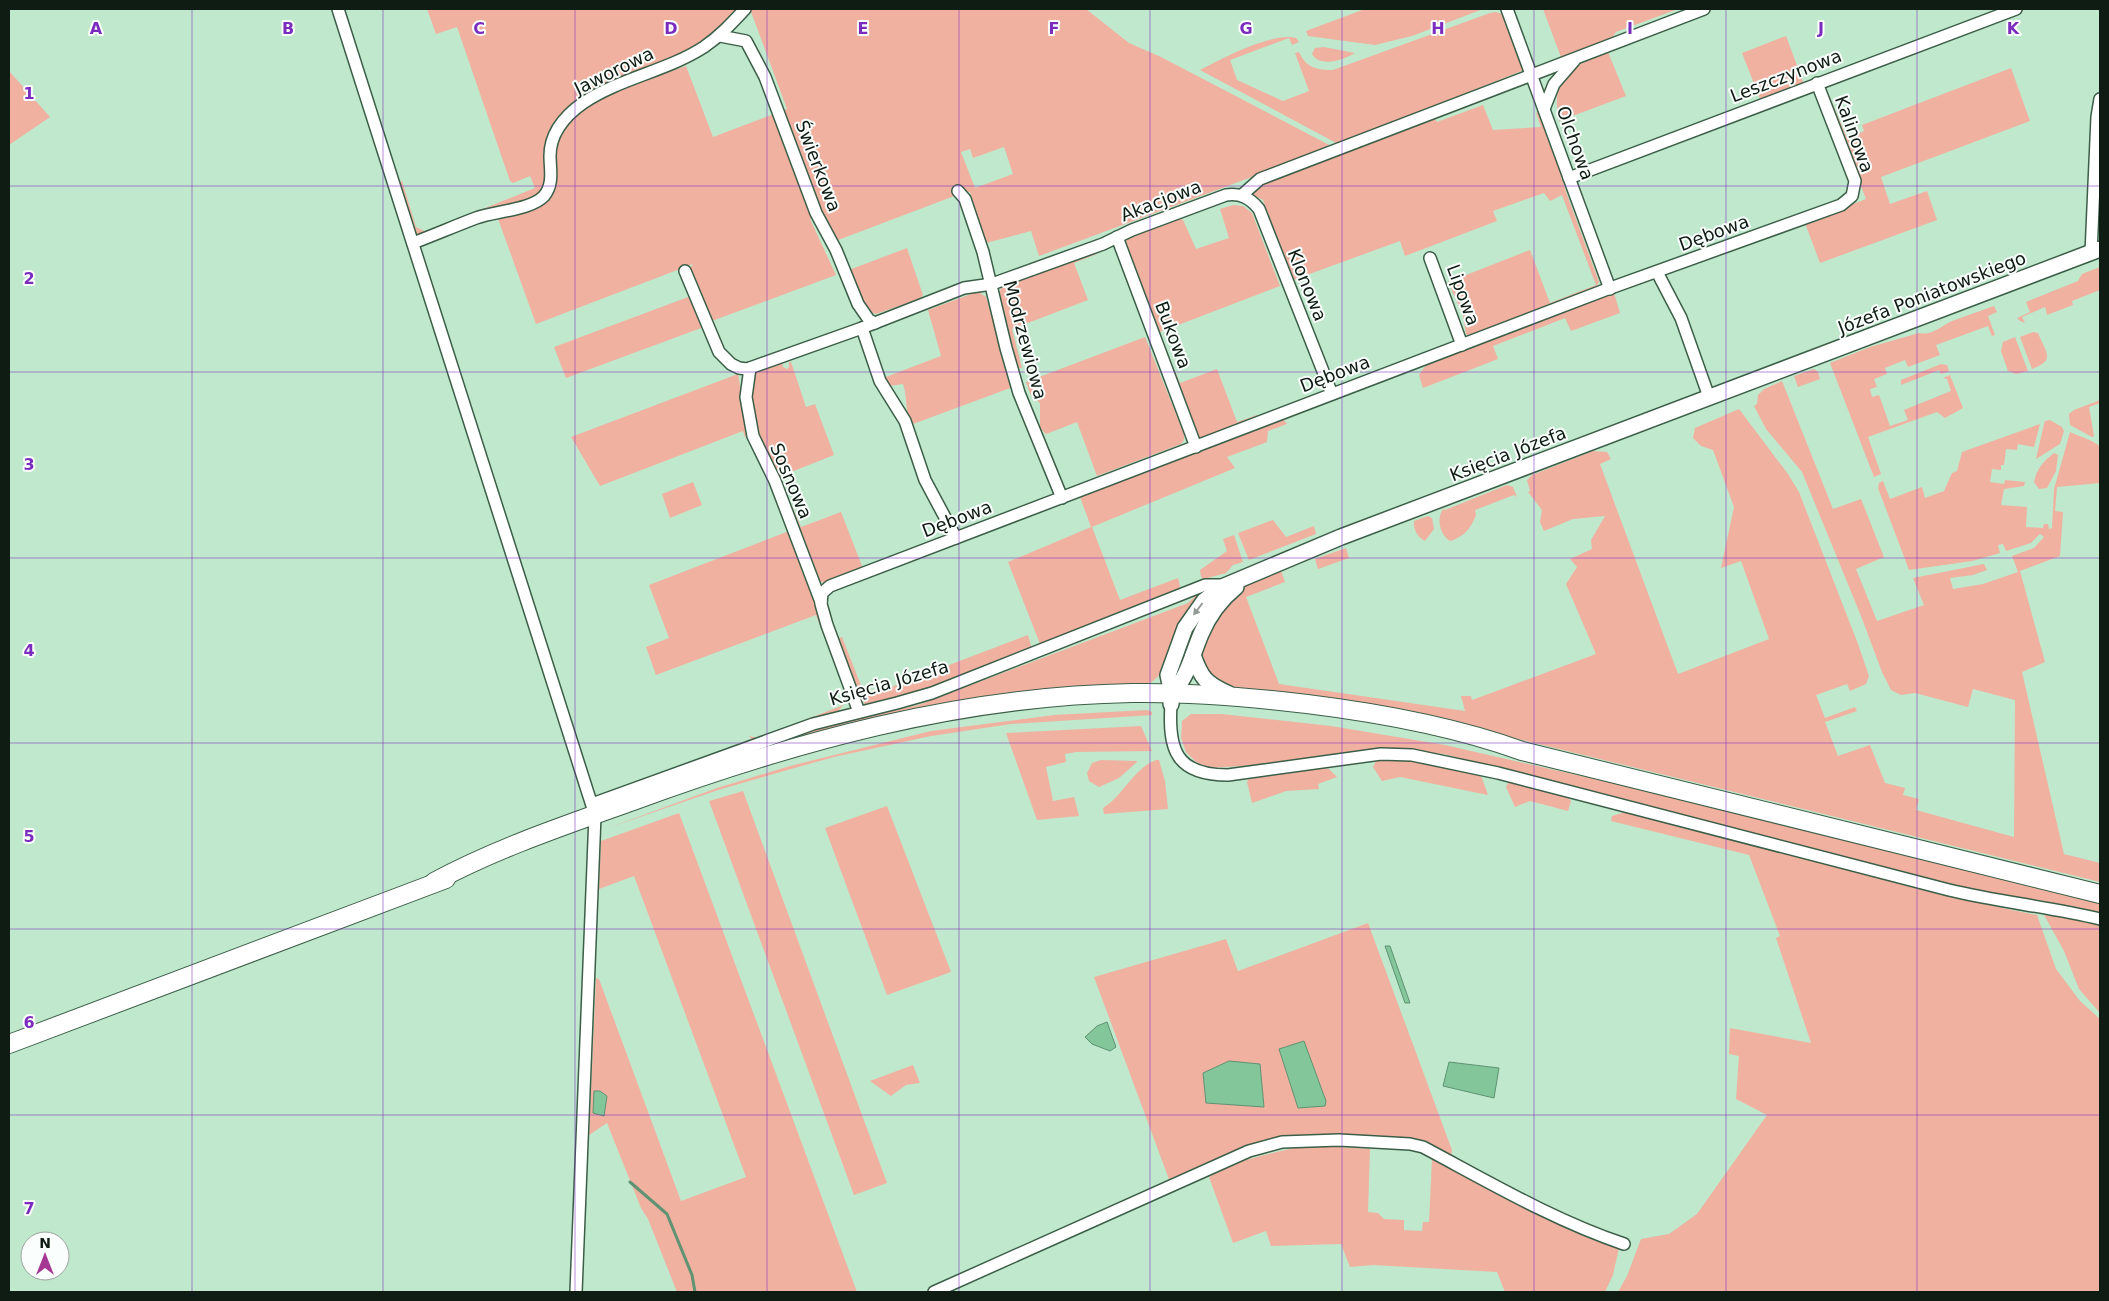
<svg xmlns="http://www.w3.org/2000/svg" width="2109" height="1301" font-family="'DejaVu Sans',sans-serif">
  <rect width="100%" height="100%" fill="#c0e8cc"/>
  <g fill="#f0b1a1" fill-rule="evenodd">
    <polygon points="427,9 738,9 713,35 692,49 569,109 548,158 544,189 537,196 528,201 417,237 398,183 402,181 416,227 426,232 535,188 530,176 513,183 510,181 457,27 436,34"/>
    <path d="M 750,9 L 1086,9 L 1129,43 L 1161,57 L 1333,147 L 1039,256 L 1031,231 L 986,243 L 970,192 L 957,195 L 838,240 L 824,215 L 810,219 L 836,275 L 709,322 L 689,270 L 693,264 L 536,324 L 497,216 L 546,200 C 549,180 549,153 559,135 C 584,94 643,82 686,66 L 713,137 L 787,109 ZM 1004,147 L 1013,174 L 975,188 L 961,152 L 970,149 L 973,158 Z"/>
    <polygon points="1365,9 1483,9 1412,36 1375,45 1308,36 1306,31"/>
    <polygon points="1543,9 1678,9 1616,32 1612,38 1562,60"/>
    <path d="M 1496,12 L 1505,15 L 1529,68 L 1338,144 L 1200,70 C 1223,58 1272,32 1296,38 L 1299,42 L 1292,45 L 1289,38 L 1230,60 L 1237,80 L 1283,101 L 1309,91 L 1295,53 L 1299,52 C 1306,68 1317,70 1333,70 L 1490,13 Z"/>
    <polygon points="1786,36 1804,84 1760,99 1742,53"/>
    <path d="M 1324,47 L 1355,53 C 1344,60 1320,68 1312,54 L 1315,48 Z"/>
    <path d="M 1608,52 L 1626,96 L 1559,121 C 1550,75 1570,67 1608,52 Z"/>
    <polygon points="2011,68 2030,121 1881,177 1890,204 1927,191 1937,220 1820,263 1805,223 1866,199 1832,114 1826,95 1826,88 1847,138 1864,131 1862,125"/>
    <polygon points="9,71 50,117 9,145"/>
    <polygon points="1483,105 1493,130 1541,127 1536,113 1542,111 1566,192 1599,282 1594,291 1472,337 1466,334 1463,315 1448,282 1530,250 1550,303 1596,285 1562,195 1550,201 1544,193 1493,211 1497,221 1405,256 1400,241 1293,280 1263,200 1252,195 1259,184 1433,116 1437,122"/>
    <polygon points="1233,205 1243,206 1252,213 1280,286 1160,332 1128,250 1126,242 1128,237 1176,217 1183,220 1196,249 1229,238 1220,209"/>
    <polygon points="907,248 923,295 919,299 876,314 867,311 849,270"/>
    <polygon points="1096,251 1097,254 1074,263 1088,300 1012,329 1022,368 1017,368 999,293 1003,284"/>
    <polygon points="2100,267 2100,290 2072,301 2073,305 2047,315 2045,307 2022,317 2025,323 2020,321 2017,318 2030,312 2026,302 2078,281 2082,274"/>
    <path d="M 974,293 L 980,293 L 986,297 L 1013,387 L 913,424 C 904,413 908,398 903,384 L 889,386 L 883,378 L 941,356 L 928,310 Z"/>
    <polygon points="1614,293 1620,313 1571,331 1565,318 1493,346 1498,359 1423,388 1419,375 1426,365"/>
    <polygon points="691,296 704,327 566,378 554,347"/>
    <path d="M 1994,306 L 1997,312 L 1988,316 L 1995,335 L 1992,336 L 1988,326 L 1936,345 L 1940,355 L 1908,367 L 1905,360 L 1885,368 L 1887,374 L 1874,379 L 1877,387 L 1870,389 L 1872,397 L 1879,395 L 1890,426 L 1908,420 L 1904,410 L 1951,391 L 1947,379 L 1943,378 L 1950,375 L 1963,408 L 1945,418 L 1937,412 L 1868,437 L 1881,474 L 1874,477 L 1830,363 L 1870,347 L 1919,333 C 1932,336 1941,326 1952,321 C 1966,316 1980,311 1994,306 Z"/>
    <path d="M 2033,332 L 2038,333 C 2046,353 2056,360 2032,369 L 2020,337 Z"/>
    <polygon points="1145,337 1184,434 1184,440 1181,444 1097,476 1077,422 1046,434 1040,428 1040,403 1031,396 1026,382"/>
    <polygon points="2015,337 2028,371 2016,374 2008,371 2001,351 2003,342"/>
    <polygon points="782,362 783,367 787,369 789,367 789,362 791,362 806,407 815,404 834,455 776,478 758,443 749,401 752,377 757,371"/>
    <polygon points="1941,364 1947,365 1949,371 1941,374 1939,370 1901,385 1901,380"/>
    <polygon points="1174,369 1180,383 1217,369 1237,422 1257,415 1258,420 1201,438 1195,435 1171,373"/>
    <polygon points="1814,369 1818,372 1820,379 1798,387 1794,376"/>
    <polygon points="738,374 748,434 745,437 743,431 600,486 571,437"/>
    <path d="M 1782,381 L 1833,509 L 1861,499 L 1884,557 L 1856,569 L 1877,621 L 1924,605 L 1913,578 L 1984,564 L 1987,570 L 1973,575 L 1950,578 L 1953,589 L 1983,584 L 2018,572 L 2012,556 L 2034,548 L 2044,537 L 2040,534 L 2031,543 L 2006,551 L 2003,544 L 1998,545 L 2000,553 L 1972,561 L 1909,570 L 1878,488 L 1879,483 L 1883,481 L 1890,499 L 1922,487 L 1925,498 L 1944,491 L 1952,473 L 1957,471 L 1962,452 L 2040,424 L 2034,447 L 2018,444 L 2017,450 L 2006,449 L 2004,465 L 2001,465 L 2001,470 L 1992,469 L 1990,482 L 2004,484 L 2005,480 L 2025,482 L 2024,486 L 2004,489 L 2001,505 L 2027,507 L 2026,527 L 2043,528 L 2044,524 L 2048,524 L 2049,529 L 2052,528 L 2054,489 L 2070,432 C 2080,437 2094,440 2100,447 L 2100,483 L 2057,487 L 2055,511 L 2063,512 L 2060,556 L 2020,571 L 2045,662 L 2022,672 L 2064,854 L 2100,863 L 2100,882 L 1437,719 L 1226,688 L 1216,683 L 1200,662 L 1199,648 L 1208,628 L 1242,588 L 1255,580 L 1281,571 L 1285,582 L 1246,597 L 1279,684 L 1465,711 L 1461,696 L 1471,696 L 1472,700 L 1596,654 L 1566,584 L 1577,567 L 1570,559 L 1592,549 L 1591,540 L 1605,516 L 1573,519 L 1544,531 L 1540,522 L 1542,510 L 1528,492 L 1530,491 L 1527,480 L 1532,475 L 1593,451 L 1607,452 L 1611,459 L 1600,464 L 1678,674 L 1769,639 L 1741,561 L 1721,568 L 1734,507 L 1713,450 L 1701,446 L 1693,438 L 1695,428 L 1739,409 L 1788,474 L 1799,492 L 1858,644 L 1869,676 L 1866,684 L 1850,691 L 1847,684 L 1816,695 L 1825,718 L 1855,707 L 1857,711 L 1825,722 L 1838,756 L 1870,745 L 1885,783 L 1905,788 L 1903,795 L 1919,799 L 1916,810 L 2014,837 L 2015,700 L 1973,689 L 1968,707 L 1915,693 L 1901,695 L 1891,690 L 1882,672 L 1861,616 L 1802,472 L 1766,429 L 1754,406 L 1757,404 L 1758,395 L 1764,389 Z"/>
    <polygon points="2100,400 2100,403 2089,407 2094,436 2092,437 2070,425 2069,414 2074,410"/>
    <polygon points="1283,419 1287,424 1268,431 1267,442 1227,457 1235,468 1092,527 1120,600 1178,578 1180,586 1178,592 1040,644 1008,562 1091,527 1080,497"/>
    <polygon points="2050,420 2062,427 2064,431 2060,444 2036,459 2044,424 2045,421"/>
    <path d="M 2054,453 L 2058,455 L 2056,471 L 2047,488 L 2039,489 L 2034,482 C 2037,468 2043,462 2054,453 Z"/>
    <polygon points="693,482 702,505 670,518 662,494"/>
    <path d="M 1507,485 L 1513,487 L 1517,497 L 1514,495 L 1475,510 L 1476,515 C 1471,528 1464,537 1450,541 C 1440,535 1436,519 1443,509 L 1445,510 Z"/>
    <polygon points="785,490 801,527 841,512 862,566 861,570 828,583 815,581 782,492"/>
    <path d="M 1428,516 L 1432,518 L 1434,529 L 1425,541 C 1418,538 1413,529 1414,521 Z"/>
    <polygon points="1273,520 1286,537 1314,526 1316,534 1249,560 1238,533"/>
    <polygon points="789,531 809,581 848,698 837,713 753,741 749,736 758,738 841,706 846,694 816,615 656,675 646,647 669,638 649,585"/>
    <polygon points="1234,535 1243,562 1233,565 1226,573 1204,579 1201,577 1200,570 1227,551 1223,539"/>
    <polygon points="1346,548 1349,558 1318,569 1315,559"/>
    <path d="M 1210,589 C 1196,615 1172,676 1144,686 L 993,696 L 920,708 L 850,725 L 602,807 L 833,722 L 848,721 L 918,705 L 1188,603 L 1198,593 Z"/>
    <polygon points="1028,635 1032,649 903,698 872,706 865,704 861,699 839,638 842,637 862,688 873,694"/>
    <polygon points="1147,710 1152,712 1152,715 1011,724 931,736 834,757 791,769 718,790 608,828 717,788 790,766 931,731 1054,715"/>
    <polygon points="1191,714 1221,714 1331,726 1445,745 1621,785 2100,903 2100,915 1973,892 1444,754 1389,750 1242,766 1210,768 1196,762 1186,752 1181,738 1182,721"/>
    <polygon points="1141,726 1152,751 1076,752 1065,754 1066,762 1046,767 1053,801 1074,797 1079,816 1037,820 1006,733"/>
    <polygon points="1398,759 1433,763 1477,773 1482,778 1488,795 1400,777 1382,781 1373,767 1376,761"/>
    <polygon points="1101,760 1137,761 1137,762 1119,778 1099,787 1089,781 1087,773 1092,763"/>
    <path d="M 1156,760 L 1159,760 L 1165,781 L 1168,809 L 1104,814 L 1103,808 C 1123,796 1133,769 1156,760 Z"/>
    <polygon points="1315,768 1329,769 1337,777 1318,784 1319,789 1286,791 1252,803 1247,782 1250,777"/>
    <polygon points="1508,783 1516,783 1568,798 1571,801 1568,811 1530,801 1515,807 1506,787"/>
    <polygon points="743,791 887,1183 854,1195 709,801"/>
    <polygon points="887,806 951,972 887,995 825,828"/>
    <polygon points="1625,812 2007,909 2037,915 2056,969 2080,1001 2100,1019 2100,1292 1618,1292 1627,1276 1641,1239 1669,1234 1697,1214 1767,1115 1736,1099 1739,1056 1729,1054 1730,1028 1811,1043 1776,938 1780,936 1749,855 1611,821 1612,816"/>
    <polygon points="679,813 857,1292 677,1292 648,1219 641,1208 607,1123 589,1135 596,978 599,979 681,1201 746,1177 634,876 599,889 601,841"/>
    <polygon points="2043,913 2100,923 2100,1013 2079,989 2064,951"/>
    <polygon points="1368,923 1452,1150 1451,1157 1425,1141 1339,1136 1281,1138 1170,1182 1094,977 1226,939 1238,971"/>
    <polygon points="913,1065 920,1083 906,1085 891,1096 870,1081"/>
    <path d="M 1305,1145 L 1370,1149 L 1368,1212 L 1378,1213 L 1384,1219 L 1404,1220 L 1404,1230 L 1422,1231 L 1423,1222 L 1429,1222 L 1432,1159 C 1496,1184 1552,1230 1619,1248 L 1613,1275 L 1605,1292 L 1505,1292 L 1497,1272 L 1373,1265 L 1350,1267 L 1341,1244 L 1271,1246 L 1266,1231 L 1233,1243 L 1209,1177 C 1236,1158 1274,1154 1305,1145 Z"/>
  </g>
  <g fill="#82c69a" stroke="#5f9372">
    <polygon points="1385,946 1390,946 1410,1003 1405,1003"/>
    <polygon points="1107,1022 1116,1047 1110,1051 1092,1044 1085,1037 1097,1026"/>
    <polygon points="1304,1041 1326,1101 1325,1106 1298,1108 1279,1049"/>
    <polygon points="1229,1061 1260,1064 1264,1107 1206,1103 1203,1073"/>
    <polygon points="1449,1062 1499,1068 1494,1098 1443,1086"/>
    <polygon points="594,1091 600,1091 607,1096 604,1116 593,1113"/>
  </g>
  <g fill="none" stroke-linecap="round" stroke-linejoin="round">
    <polyline stroke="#5f9372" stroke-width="3" points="630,1182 667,1214 692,1275 695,1292"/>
    <g stroke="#3b5e47" stroke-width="14">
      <g id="street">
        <polyline points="338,9 595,815 576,1292"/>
        <polyline points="1507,9 1610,289"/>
        <polyline points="720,36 746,41 765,77 816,213 836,250 858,304 869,320 875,323"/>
        <polyline points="1544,109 1554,84 1574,61"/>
        <polyline points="1569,178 2016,9"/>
        <polyline points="958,191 965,199 983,252 1006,348 1019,393 1062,498"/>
        <polyline points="1242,195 1260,179 1704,9"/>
        <polyline points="1117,237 1196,447"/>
        <path d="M 413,243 C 434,235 455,226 476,218 C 495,211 531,210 544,196 C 554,184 550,169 550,156 C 550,133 566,115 583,103 C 620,78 667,71 704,47 C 720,36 732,23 745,9"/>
        <polyline points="2091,253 2097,117 2100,99"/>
        <polyline points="1430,258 1462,345"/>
        <path d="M 685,271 L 719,352 L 731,364 L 739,368 L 747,369 L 862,328 L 964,288 L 992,284 L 1103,244 L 1132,230 L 1226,195 C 1241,193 1250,198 1259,209 L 1332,394"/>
        <polyline points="1657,272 1681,318 1709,397"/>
        <polyline points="862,328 880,381 905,421 925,480 956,538"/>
        <polyline points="750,368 746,397 753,436 775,481 821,602"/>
        <path d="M 1171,704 C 1168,750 1176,775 1228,775 L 1381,754 L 1412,755 L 1498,773 L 1949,890 C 1999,902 2050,907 2100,919"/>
        <polyline points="859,712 827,625 821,604 822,593 830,586 1605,290 1841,205 1852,196 1855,181 1817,83"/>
        <polyline points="592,804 813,724 897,703 932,693 1205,585 1219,585 1226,591"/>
        <path d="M 934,1292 L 1249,1151 L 1282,1142 L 1339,1140 L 1410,1144 L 1423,1147 C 1489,1182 1553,1220 1624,1244"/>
      </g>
    </g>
    <g stroke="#3b5e47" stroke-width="18">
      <g id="secondary">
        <path d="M 1193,655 C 1201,678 1206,684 1229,694"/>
        <path d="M 1172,693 C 1188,677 1192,655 1201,634 C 1209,615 1220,600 1236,587"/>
        <polyline points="1171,704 1172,693 1168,675 1185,628 1204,601 1222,587 1341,537 2100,249"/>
      </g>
    </g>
    <g stroke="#3b5e47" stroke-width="20">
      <g id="primary">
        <path d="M 434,882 C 497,848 566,825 633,801 C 794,742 959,696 1132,693 C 1191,692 1249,697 1307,704 C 1380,713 1453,726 1522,751 L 2100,894"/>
        <polyline points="9,1044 446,879"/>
      </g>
    </g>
    <use href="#street" stroke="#fff" stroke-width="11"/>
    <use href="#secondary" stroke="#fff" stroke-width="15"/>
    <use href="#primary" stroke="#fff" stroke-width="18"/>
  </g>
  <defs><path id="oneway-solid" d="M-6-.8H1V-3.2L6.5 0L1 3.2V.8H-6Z" transform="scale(1.25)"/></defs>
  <use fill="#939995" href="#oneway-solid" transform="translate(1198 609) rotate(127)"/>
  <path fill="none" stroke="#7b2cbf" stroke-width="1" stroke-opacity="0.55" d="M 192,9 L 192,1292M 383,9 L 383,1292M 575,9 L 575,1292M 767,9 L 767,1292M 959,9 L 959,1292M 1150,9 L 1150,1292M 1342,9 L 1342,1292M 1534,9 L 1534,1292M 1726,9 L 1726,1292M 1917,9 L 1917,1292M 9,186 L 2100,186M 9,372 L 2100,372M 9,558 L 2100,558M 9,743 L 2100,743M 9,929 L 2100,929M 9,1115 L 2100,1115"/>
  <g text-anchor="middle" stroke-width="4" stroke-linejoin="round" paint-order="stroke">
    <g font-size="18" fill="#0e1c13" stroke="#fafefc">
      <text transform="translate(614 71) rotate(-26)" y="6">Jaworowa</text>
      <text transform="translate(1786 76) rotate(-21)" y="6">Leszczynowa</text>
      <text transform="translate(1854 134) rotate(70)" y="6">Kalinowa</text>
      <text transform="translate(1575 143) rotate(70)" y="6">Olchowa</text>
      <text transform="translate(818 166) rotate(69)" y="6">Świerkowa</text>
      <text transform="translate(1161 201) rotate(-21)" y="6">Akacjowa</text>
      <text transform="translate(1714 233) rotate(-20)" y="6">Dębowa</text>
      <text transform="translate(1307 285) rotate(68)" y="6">Klonowa</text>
      <text transform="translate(1932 293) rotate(-21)" y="6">Józefa Poniatowskiego</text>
      <text transform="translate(1463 295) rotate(70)" y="6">Lipowa</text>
      <text transform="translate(1173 335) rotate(69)" y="6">Bukowa</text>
      <text transform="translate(1025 340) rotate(75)" y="6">Modrzewiowa</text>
      <text transform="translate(1335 374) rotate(-21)" y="6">Dębowa</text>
      <text transform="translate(1508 454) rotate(-21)" y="6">Księcia Józefa</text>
      <text transform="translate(791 481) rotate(67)" y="6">Sosnowa</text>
      <text transform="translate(957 519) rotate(-21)" y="6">Dębowa</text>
      <text transform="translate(889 683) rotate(-16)" y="6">Księcia Józefa</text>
    </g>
  </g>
  <g font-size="16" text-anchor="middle" font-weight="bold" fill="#7b2cbf" stroke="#fafefc" stroke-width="4" stroke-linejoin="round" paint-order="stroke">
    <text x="96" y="34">A</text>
    <text x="288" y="34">B</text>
    <text x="479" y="34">C</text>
    <text x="671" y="34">D</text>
    <text x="863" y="34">E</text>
    <text x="1054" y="34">F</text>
    <text x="1246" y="34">G</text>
    <text x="1438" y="34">H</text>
    <text x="1630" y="34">I</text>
    <text x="1821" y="34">J</text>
    <text x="2013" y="34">K</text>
    <text x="29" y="99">1</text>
    <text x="29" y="284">2</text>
    <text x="29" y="470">3</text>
    <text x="29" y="656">4</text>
    <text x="29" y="842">5</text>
    <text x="29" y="1028">6</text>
    <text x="29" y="1214">7</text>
  </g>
  <rect width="2109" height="1301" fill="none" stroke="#0e1c13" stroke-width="20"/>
  <g transform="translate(45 1256)"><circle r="24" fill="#fafefc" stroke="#9ca49f"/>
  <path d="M0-4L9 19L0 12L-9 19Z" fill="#a63694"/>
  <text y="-8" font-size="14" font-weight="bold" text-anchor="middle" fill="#0e1c13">N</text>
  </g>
</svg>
